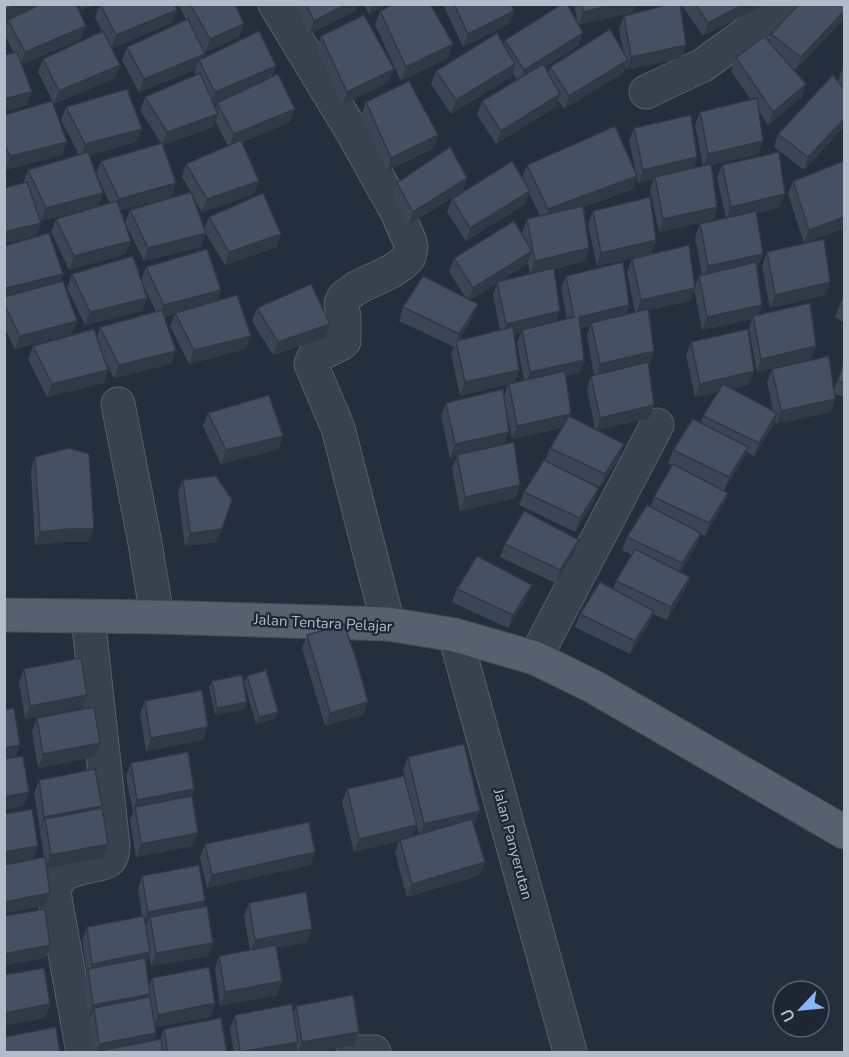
<svg xmlns="http://www.w3.org/2000/svg" width="849" height="1057" font-family="'Nunito Sans',sans-serif">
  <rect width="100%" height="100%" fill="#242f3e"/>
  <g fill="none" stroke-linecap="round" stroke-linejoin="round">
    <g stroke="#565f6c" stroke-width="35">
      <g id="minor">
        <polyline points="275,4 353,133 397,212 410,242 411,247 409,257 402,264 392,271 358,287 344,297 341,304 344,316 344,341 342,343 314,357 311,364 338,428 388,624"/>
        <polyline points="646,92 703,65 787,4"/>
        <polyline points="118,404 145,543 157,617"/>
        <polyline points="455,635 570,1052"/>
        <polyline points="535,658 657,425"/>
        <path d="M 83,1052 L 54,893 C 57,870 76,869 95,865 C 100,864 106,863 109,860 C 113,856 113,850 113,846 L 88,617"/>
        <polyline points="353,1052 374,1052"/>
      </g>
    </g>
    <g stroke="#414a57" stroke-width="35">
      <polyline id="major" points="4,615 157,617 388,624 455,635 535,658 594,687 844,832"/>
    </g>
    <use href="#minor" stroke="#38414e" stroke-width="33"/>
    <use href="#major" stroke="#56606e" stroke-width="33"/>
  </g>
  <g fill="#3b4654" fill-rule="evenodd">
    <polygon points="4,4 86,26 81,39 22,64 27,105 4,111 4,55 14,53 5,35 4,36 4,30 8,20 4,21"/>
    <polygon points="79,4 96,4 82,10"/>
    <polygon points="100,4 177,10 172,23 112,48 120,65 115,78 54,104 38,72 43,59 102,31 95,17"/>
    <path d="M 178,4 L 235,4 L 239,37 L 205,53 L 199,42 L 203,58 L 276,66 L 272,77 L 290,122 L 242,142 L 254,194 L 202,212 L 192,195 L 204,229 L 209,217 L 277,247 L 225,265 L 205,232 L 206,233 L 201,247 L 144,261 L 125,223 L 130,210 L 191,192 L 182,177 L 186,164 L 228,146 L 215,121 L 213,127 L 163,145 L 172,197 L 120,210 L 126,254 L 69,270 L 51,232 L 56,219 L 86,210 L 41,221 L 37,213 L 41,223 L 36,236 L 23,183 L 28,170 L 79,155 L 61,120 L 66,107 L 137,142 L 89,155 L 103,193 L 98,206 L 110,203 L 96,174 L 101,161 L 161,143 L 140,110 L 145,97 L 195,75 L 194,73 L 196,69 L 139,92 L 122,60 L 127,47 L 186,19 ZM 227,98 L 217,103 L 216,108 L 214,104 Z"/>
    <polygon points="295,4 358,4 355,11 309,34"/>
    <polygon points="364,4 388,4 369,14"/>
    <polygon points="443,4 511,4 514,11 509,24 463,47"/>
    <polygon points="574,4 636,4 633,12 578,25"/>
    <polygon points="681,4 763,4 762,6 703,36"/>
    <path d="M 844,4 L 796,70 L 792,68 L 802,97 L 768,125 L 759,111 L 763,141 L 758,154 L 711,165 L 717,207 L 713,220 L 659,232 L 650,190 L 654,179 L 638,183 L 637,177 L 633,189 L 584,207 L 589,248 L 585,261 L 554,269 L 560,311 L 556,322 L 567,319 L 561,289 L 566,276 L 629,305 L 626,314 L 635,312 L 627,272 L 632,259 L 695,288 L 690,301 L 649,310 L 654,351 L 649,365 L 649,418 L 597,430 L 624,444 L 619,458 L 600,487 L 565,471 L 594,501 L 575,532 L 519,505 L 524,492 L 545,460 L 550,448 L 562,428 L 512,439 L 504,398 L 505,444 L 520,485 L 515,498 L 460,511 L 452,468 L 457,456 L 450,458 L 441,416 L 446,403 L 504,397 L 508,384 L 460,396 L 451,354 L 454,347 L 399,321 L 403,307 L 466,298 L 449,272 L 454,258 L 522,234 L 522,232 L 527,219 L 540,216 L 529,193 L 525,204 L 466,241 L 447,212 L 452,199 L 522,178 L 527,165 L 636,172 L 629,141 L 634,128 L 697,157 L 693,168 L 703,166 L 695,125 L 700,112 L 751,100 L 731,71 L 736,58 L 769,41 L 771,34 ZM 528,263 L 530,274 L 499,281 L 527,264 ZM 497,283 L 493,295 L 500,330 L 459,340 L 473,317 L 478,304 L 470,300 ZM 590,326 L 587,336 L 594,375 L 591,376 L 587,389 L 595,429 L 570,417 L 571,414 L 566,376 L 579,373 L 584,360 L 580,328 ZM 521,333 L 517,343 L 524,380 L 514,383 L 519,370 L 514,334 Z"/>
    <polygon points="380,11 448,58 401,81 375,25"/>
    <polygon points="624,16 686,45 681,58 626,70 626,66 623,73 564,109 558,100 556,107 496,144 477,115 482,101 517,80 512,72 511,77 451,114 431,84 436,71 504,43 505,40 583,33 578,46 545,67 548,73 550,67 623,50 619,29"/>
    <polygon points="321,36 389,82 342,105 317,49"/>
    <polygon points="844,67 844,127 804,170 774,147 778,134 838,81 841,73"/>
    <polygon points="366,102 438,135 434,148 387,171 361,116"/>
    <polygon points="4,115 67,142 62,155 5,170"/>
    <polygon points="844,161 844,228 804,243 788,194 793,181"/>
    <polygon points="722,165 780,207 757,213 758,267 756,267 762,305 758,315 816,346 811,359 757,372 749,329 752,319 702,330 694,289 699,276 702,275 695,237 700,224 726,218 717,178"/>
    <polygon points="467,178 463,191 408,225 393,196 397,183"/>
    <polygon points="593,211 656,240 651,254 597,266 588,224"/>
    <polygon points="4,246 60,282 77,321 72,334 15,349 4,327"/>
    <polygon points="767,252 830,282 825,295 770,308 762,266"/>
    <polygon points="146,267 218,301 246,349 189,364 170,326 175,314 164,317 176,351 171,364 114,378 105,360 108,370 104,383 47,397 28,359 33,346 97,337 100,327 156,312 142,282 143,311 85,325 67,288 72,274 141,280"/>
    <polygon points="844,296 844,323 835,317 840,304"/>
    <polygon points="257,308 330,324 325,338 273,355 252,321"/>
    <polygon points="691,342 749,385 731,389 773,411 767,382 772,369 834,390 844,361 844,397 835,394 831,412 776,424 775,420 773,426 754,456 746,452 743,460 724,490 728,493 723,506 705,536 701,534 696,546 680,572 690,577 685,590 667,620 653,614 649,624 630,654 575,627 580,614 613,589 616,581 632,555 622,550 627,537 650,507 654,497 672,465 668,464 673,450 701,423 703,416 718,392 695,397 686,355"/>
    <polygon points="208,413 279,449 221,464 203,426"/>
    <polygon points="35,457 89,542 63,542 35,545 31,470"/>
    <polygon points="183,480 222,529 217,542 185,546 178,493"/>
    <polygon points="579,540 574,553 555,583 500,557 505,544"/>
    <polygon points="457,589 527,598 508,628 452,602"/>
    <polygon points="307,635 363,715 325,726 302,648"/>
    <polygon points="24,669 82,708 25,719 19,682"/>
    <polygon points="247,676 278,712 275,719 256,724 244,682"/>
    <polygon points="212,681 245,709 215,715 209,687"/>
    <polygon points="145,701 203,740 146,751 140,714"/>
    <polygon points="37,718 100,743 95,757 38,768 32,731"/>
    <polygon points="408,757 475,824 474,824 480,875 407,897 395,853 399,841 354,852 342,802 347,789 417,825 412,837 419,835 403,770"/>
    <polygon points="131,763 194,789 191,796 193,846 136,857 130,820 133,813 126,776"/>
    <polygon points="39,780 101,808 103,858 46,868 45,906 44,857 40,832 41,829 40,830 34,793"/>
    <polygon points="205,844 315,852 310,865 207,888 200,858"/>
    <polygon points="142,876 203,906 208,956 151,966 149,954 146,964 149,986 152,978 215,1003 211,1017 155,1027 156,1033 153,1041 160,1039 164,1029 227,1053 94,1053 89,1021 90,1018 88,1018 83,982 87,971 82,940 87,927 142,916 138,889"/>
    <polygon points="249,903 307,942 277,948 277,995 220,1006 215,969 219,956 250,950 244,916"/>
    <polygon points="296,1006 354,1045 313,1053 297,1053 296,1046 294,1053 234,1053 230,1029 235,1015 293,1014"/>
  </g>
  <g fill="#303945">
    <polygon points="18,4 45,4 4,21 4,14 6,9"/>
    <polygon points="84,4 96,4 82,10"/>
    <polygon points="347,4 358,4 355,11 309,34 314,21"/>
    <polygon points="372,4 388,4 369,14"/>
    <polygon points="614,4 636,4 633,12 578,25 583,12"/>
    <polygon points="744,4 763,4 762,6 703,36 708,23"/>
    <polygon points="177,10 172,23 111,49 116,35"/>
    <polygon points="514,11 509,24 463,47 468,34"/>
    <polygon points="844,11 844,19 796,70 801,57"/>
    <polygon points="244,24 239,37 205,53 210,39"/>
    <polygon points="86,26 81,39 21,65 25,52"/>
    <polygon points="583,33 578,46 519,83 524,70"/>
    <polygon points="453,44 448,58 401,81 406,67"/>
    <polygon points="686,45 681,58 626,70 631,57"/>
    <polygon points="205,54 201,64 199,60 196,69 139,92 144,79"/>
    <polygon points="628,60 623,73 564,109 569,96"/>
    <polygon points="515,64 511,77 451,114 456,100"/>
    <polygon points="120,65 115,78 54,104 59,91"/>
    <polygon points="276,66 271,80 210,105 215,92"/>
    <polygon points="394,69 389,82 342,105 347,92"/>
    <polygon points="806,84 802,97 768,125 773,112"/>
    <polygon points="32,92 27,105 4,111 4,99"/>
    <polygon points="560,94 556,107 496,144 501,131"/>
    <polygon points="295,109 290,122 229,147 234,134"/>
    <polygon points="218,114 213,127 162,145 167,132"/>
    <polygon points="844,119 844,127 804,170 808,157"/>
    <polygon points="142,129 137,142 80,158 85,144"/>
    <polygon points="438,135 434,148 387,171 391,158"/>
    <polygon points="763,141 758,154 704,167 708,154"/>
    <polygon points="67,142 62,155 5,170 10,156"/>
    <polygon points="697,157 692,171 655,177 654,179 638,183 643,170"/>
    <polygon points="637,176 633,189 544,222 548,209"/>
    <polygon points="467,178 463,191 408,225 413,212"/>
    <polygon points="259,181 254,194 202,212 207,199"/>
    <polygon points="176,183 172,197 115,212 119,199"/>
    <polygon points="530,191 525,204 466,241 470,228"/>
    <polygon points="103,193 98,207 41,221 46,208"/>
    <polygon points="785,194 780,207 726,220 731,207"/>
    <polygon points="717,207 713,220 659,232 663,219"/>
    <polygon points="844,217 844,228 804,243 809,230"/>
    <polygon points="41,223 36,236 4,244 4,232"/>
    <polygon points="206,233 201,247 144,261 148,248"/>
    <polygon points="281,234 277,247 225,265 229,252"/>
    <polygon points="656,240 651,254 597,266 601,253"/>
    <polygon points="131,241 126,254 69,270 74,256"/>
    <polygon points="589,248 585,261 530,274 535,261"/>
    <polygon points="532,251 527,264 468,301 473,288"/>
    <polygon points="763,254 758,267 703,280 708,266"/>
    <polygon points="63,274 58,287 4,300 4,293 6,288"/>
    <polygon points="830,282 825,295 770,308 775,295"/>
    <polygon points="695,288 690,301 636,313 641,300"/>
    <polygon points="221,290 217,303 159,318 164,305"/>
    <polygon points="147,298 143,311 85,325 90,312"/>
    <polygon points="478,304 473,317 457,344 456,342 459,334"/>
    <polygon points="629,305 624,318 591,323 590,326 574,330 579,317"/>
    <polygon points="762,305 757,318 753,316 752,319 702,330 707,317"/>
    <polygon points="560,311 555,325 522,330 521,333 501,337 506,324"/>
    <polygon points="77,321 72,334 15,349 20,336"/>
    <polygon points="330,324 325,338 273,355 278,342"/>
    <polygon points="251,336 246,349 189,364 194,350"/>
    <polygon points="816,346 811,359 757,372 761,359"/>
    <polygon points="176,351 171,364 114,378 119,365"/>
    <polygon points="654,351 650,365 595,377 600,364"/>
    <polygon points="584,360 579,373 525,385 530,372"/>
    <polygon points="108,370 104,383 47,397 52,384"/>
    <polygon points="519,370 514,383 460,396 465,382"/>
    <polygon points="754,371 749,385 695,397 700,384"/>
    <polygon points="835,399 831,412 776,424 781,411"/>
    <polygon points="654,405 649,418 595,431 600,418"/>
    <polygon points="777,413 773,426 754,456 759,443"/>
    <polygon points="571,414 566,427 512,439 517,426"/>
    <polygon points="509,432 504,445 450,458 455,444"/>
    <polygon points="283,436 279,449 221,464 226,450"/>
    <polygon points="624,444 619,458 600,487 605,474"/>
    <polygon points="748,447 743,460 724,490 729,477"/>
    <polygon points="520,485 515,498 460,511 465,497"/>
    <polygon points="599,488 594,501 575,532 580,518"/>
    <polygon points="728,493 723,506 705,536 709,523"/>
    <polygon points="68,529 94,529 89,542 63,542 35,545 40,532"/>
    <polygon points="222,529 217,542 185,546 190,533"/>
    <polygon points="701,533 696,546 677,576 682,563"/>
    <polygon points="579,540 574,553 555,583 560,570"/>
    <polygon points="690,577 685,590 667,620 671,607"/>
    <polygon points="532,585 527,598 508,628 513,615"/>
    <polygon points="654,611 649,624 630,654 635,641"/>
    <polygon points="87,695 82,708 25,719 30,706"/>
    <polygon points="247,702 245,709 215,715 217,708"/>
    <polygon points="368,702 363,715 325,726 330,713"/>
    <polygon points="278,712 275,719 256,724 259,717"/>
    <polygon points="208,727 203,740 146,751 151,738"/>
    <polygon points="100,743 95,757 38,768 43,754"/>
    <polygon points="20,745 15,758 4,760 4,748"/>
    <polygon points="194,789 189,802 135,807 132,813 137,800"/>
    <polygon points="29,792 24,806 4,810 4,797"/>
    <polygon points="102,806 97,819 45,819 41,829 40,830 44,817"/>
    <polygon points="480,811 475,824 420,837 424,824"/>
    <polygon points="417,825 412,838 354,852 359,839"/>
    <polygon points="198,833 193,846 136,857 141,844"/>
    <polygon points="108,844 103,858 46,868 51,855"/>
    <polygon points="38,846 33,859 4,864 4,852"/>
    <polygon points="315,852 310,865 207,888 212,875"/>
    <polygon points="485,862 480,875 407,897 412,884"/>
    <polygon points="50,893 45,906 4,914 4,902"/>
    <polygon points="205,901 200,914 150,917 147,924 143,925 148,912"/>
    <polygon points="312,929 307,942 250,953 255,940"/>
    <polygon points="213,943 208,956 151,966 156,953"/>
    <polygon points="50,945 46,958 4,966 4,954"/>
    <polygon points="150,952 145,965 89,974 92,964"/>
    <polygon points="282,981 277,995 220,1006 225,992"/>
    <polygon points="150,994 146,1007 94,1008 90,1018 88,1018 93,1005"/>
    <polygon points="215,1003 211,1017 153,1028 158,1015"/>
    <polygon points="50,1004 45,1018 4,1026 4,1013"/>
    <polygon points="359,1032 354,1045 313,1053 298,1053 302,1042"/>
    <polygon points="156,1033 151,1046 104,1050 103,1053 96,1053 99,1044"/>
    <polygon points="298,1042 294,1053 240,1053 240,1052"/>
  </g>
  <g fill="#455162" stroke="#303945" stroke-width="1.5">
    <polygon points="4,4 18,4 6,9"/>
    <polygon points="41,4 76,4 86,26 25,52 8,20"/>
    <polygon points="100,4 174,4 177,10 116,35"/>
    <polygon points="190,4 235,4 244,24 210,39"/>
    <polygon points="306,4 347,4 314,21"/>
    <polygon points="394,4 430,4 453,44 406,67 380,11"/>
    <polygon points="454,4 511,4 514,11 468,34"/>
    <polygon points="562,4 567,4 583,33 524,70 505,40"/>
    <polygon points="582,4 614,4 583,12"/>
    <polygon points="670,4 680,4 686,45 631,57 624,16"/>
    <polygon points="695,4 744,4 708,23"/>
    <polygon points="799,4 844,4 844,11 801,57 771,34"/>
    <polygon points="364,15 394,69 347,92 321,36"/>
    <polygon points="188,19 205,54 144,79 127,47"/>
    <polygon points="610,29 628,60 569,96 550,67"/>
    <polygon points="103,31 120,65 59,91 43,59"/>
    <polygon points="259,31 276,66 215,92 199,60"/>
    <polygon points="497,33 515,64 456,100 436,71"/>
    <polygon points="764,36 806,84 773,112 736,58"/>
    <polygon points="17,52 32,92 4,99 4,55"/>
    <polygon points="543,64 560,94 501,131 482,101"/>
    <polygon points="844,67 844,77 841,73"/>
    <polygon points="200,73 218,114 167,132 145,97"/>
    <polygon points="278,74 295,109 234,134 217,103"/>
    <polygon points="833,75 844,89 844,119 808,157 778,134"/>
    <polygon points="409,81 438,135 391,158 366,102"/>
    <polygon points="127,89 142,129 85,144 66,107"/>
    <polygon points="757,98 763,141 708,154 700,112"/>
    <polygon points="52,101 67,142 10,156 4,145 4,115"/>
    <polygon points="691,115 697,157 643,170 634,128"/>
    <polygon points="615,126 637,176 548,209 527,165"/>
    <polygon points="241,140 259,181 207,199 186,164"/>
    <polygon points="162,143 176,183 119,199 101,161"/>
    <polygon points="450,147 467,178 413,212 397,183"/>
    <polygon points="88,152 103,193 46,208 28,170"/>
    <polygon points="779,152 785,194 731,207 722,165"/>
    <polygon points="512,161 530,191 470,228 452,199"/>
    <polygon points="844,161 844,217 809,230 793,181"/>
    <polygon points="711,164 717,207 663,219 655,177"/>
    <polygon points="27,182 41,223 4,232 4,188"/>
    <polygon points="191,192 206,233 148,248 130,210"/>
    <polygon points="263,193 281,234 229,252 209,217"/>
    <polygon points="650,197 656,240 601,253 593,211"/>
    <polygon points="117,201 131,241 74,256 56,219"/>
    <polygon points="583,206 589,248 535,261 527,219"/>
    <polygon points="756,211 763,254 708,266 700,224"/>
    <polygon points="514,221 532,251 473,288 454,258"/>
    <polygon points="49,233 63,274 6,288 4,284 4,246"/>
    <polygon points="824,239 830,282 775,295 767,252"/>
    <polygon points="689,245 695,288 641,300 632,259"/>
    <polygon points="207,249 221,290 164,305 146,267"/>
    <polygon points="133,256 147,298 90,312 72,274"/>
    <polygon points="623,262 629,305 579,317 584,360 530,372 522,330 574,317 566,276"/>
    <polygon points="756,262 762,305 707,317 699,276"/>
    <polygon points="554,268 560,311 506,324 497,282"/>
    <polygon points="423,276 478,304 459,334 403,307"/>
    <polygon points="63,281 77,321 20,336 4,304 4,297"/>
    <polygon points="311,284 330,324 278,342 257,308"/>
    <polygon points="237,295 251,336 194,350 175,313"/>
    <polygon points="844,296 844,307 840,304"/>
    <polygon points="810,303 816,346 761,359 753,316"/>
    <polygon points="648,309 654,351 600,364 591,323"/>
    <polygon points="162,310 176,351 119,365 100,327"/>
    <polygon points="513,327 519,370 465,382 456,341"/>
    <polygon points="94,329 108,370 52,384 33,346"/>
    <polygon points="748,329 754,371 700,384 691,342"/>
    <polygon points="829,356 835,399 781,411 772,369"/>
    <polygon points="844,361 844,383 838,381"/>
    <polygon points="648,362 654,405 600,418 591,376"/>
    <polygon points="565,371 571,414 517,426 509,384"/>
    <polygon points="723,384 777,413 759,443 703,416"/>
    <polygon points="503,389 509,432 455,444 446,403"/>
    <polygon points="269,395 283,436 226,450 208,413"/>
    <polygon points="569,416 624,444 605,474 550,448"/>
    <polygon points="693,419 748,447 729,477 673,450"/>
    <polygon points="514,442 520,485 465,497 457,455"/>
    <polygon points="69,448 89,454 94,529 68,529 40,532 35,457"/>
    <polygon points="544,460 599,488 580,518 524,492"/>
    <polygon points="673,464 728,493 709,523 654,497"/>
    <polygon points="216,476 232,500 222,529 190,533 183,480"/>
    <polygon points="647,505 701,533 682,563 627,537"/>
    <polygon points="524,511 579,540 560,570 505,544"/>
    <polygon points="635,549 690,577 671,607 616,581"/>
    <polygon points="477,556 532,585 513,615 457,589"/>
    <polygon points="600,582 654,611 635,641 580,614"/>
    <polygon points="344,624 356,659 368,702 330,713 307,635"/>
    <polygon points="81,658 87,695 30,706 24,669"/>
    <polygon points="266,670 278,712 259,717 247,676"/>
    <polygon points="242,675 247,702 217,708 212,681"/>
    <polygon points="202,690 208,727 151,738 145,701"/>
    <polygon points="94,707 100,743 43,754 37,718"/>
    <polygon points="14,708 20,745 4,748 4,710"/>
    <polygon points="464,744 480,811 424,824 408,757"/>
    <polygon points="188,752 194,789 137,800 131,763"/>
    <polygon points="23,756 29,792 4,797 4,759"/>
    <polygon points="95,769 102,806 44,817 39,780"/>
    <polygon points="404,776 417,825 359,839 347,789"/>
    <polygon points="192,796 198,833 141,844 135,807"/>
    <polygon points="102,808 108,844 51,855 45,819"/>
    <polygon points="32,809 38,846 4,852 4,814"/>
    <polygon points="472,819 485,862 412,884 400,840"/>
    <polygon points="309,822 315,852 212,875 205,844"/>
    <polygon points="45,857 50,893 4,902 4,865"/>
    <polygon points="199,865 205,901 148,912 142,876"/>
    <polygon points="306,892 312,929 255,940 249,903"/>
    <polygon points="207,906 213,943 156,953 150,917"/>
    <polygon points="45,909 50,945 4,954 4,916"/>
    <polygon points="144,916 150,952 92,964 87,927"/>
    <polygon points="276,945 282,981 225,992 219,956"/>
    <polygon points="145,958 150,994 93,1005 88,969"/>
    <polygon points="209,967 215,1003 158,1015 152,978"/>
    <polygon points="44,968 50,1004 4,1013 4,975"/>
    <polygon points="353,995 359,1032 302,1042 296,1006"/>
    <polygon points="150,997 156,1033 99,1044 94,1008"/>
    <polygon points="292,1004 298,1042 240,1052 235,1015"/>
    <polygon points="221,1018 227,1053 168,1053 164,1029"/>
    <polygon points="56,1027 60,1053 4,1053 4,1037"/>
    <polygon points="161,1039 163,1053 104,1053 104,1050"/>
  </g>
  <g text-anchor="middle" stroke-width="4.5" stroke-linejoin="round" paint-order="stroke">
    <g font-size="15" fill="#b4bcc9" stroke="#1d2633">
      <text transform="translate(323 623) rotate(3)" y="5">Jalan Tentara Pelajar</text>
      <text transform="translate(513 844) rotate(75)" y="5">Jalan Panyerutan</text>
    </g>
  </g>
  <rect width="849" height="1057" fill="none" stroke="#b4bcc9" stroke-width="12"/>
  <g transform="translate(801 1009) rotate(244)"><circle r="28" fill="#1d2633" stroke="#59626f" stroke-width="1.5"/>
  <path d="M0-4.5L10 22L0 15L-10 22Z" fill="#8ab4f8"/>
  <text y="-9" font-size="16" font-weight="bold" text-anchor="middle" fill="#b4bcc9">U</text>
  </g>
</svg>
